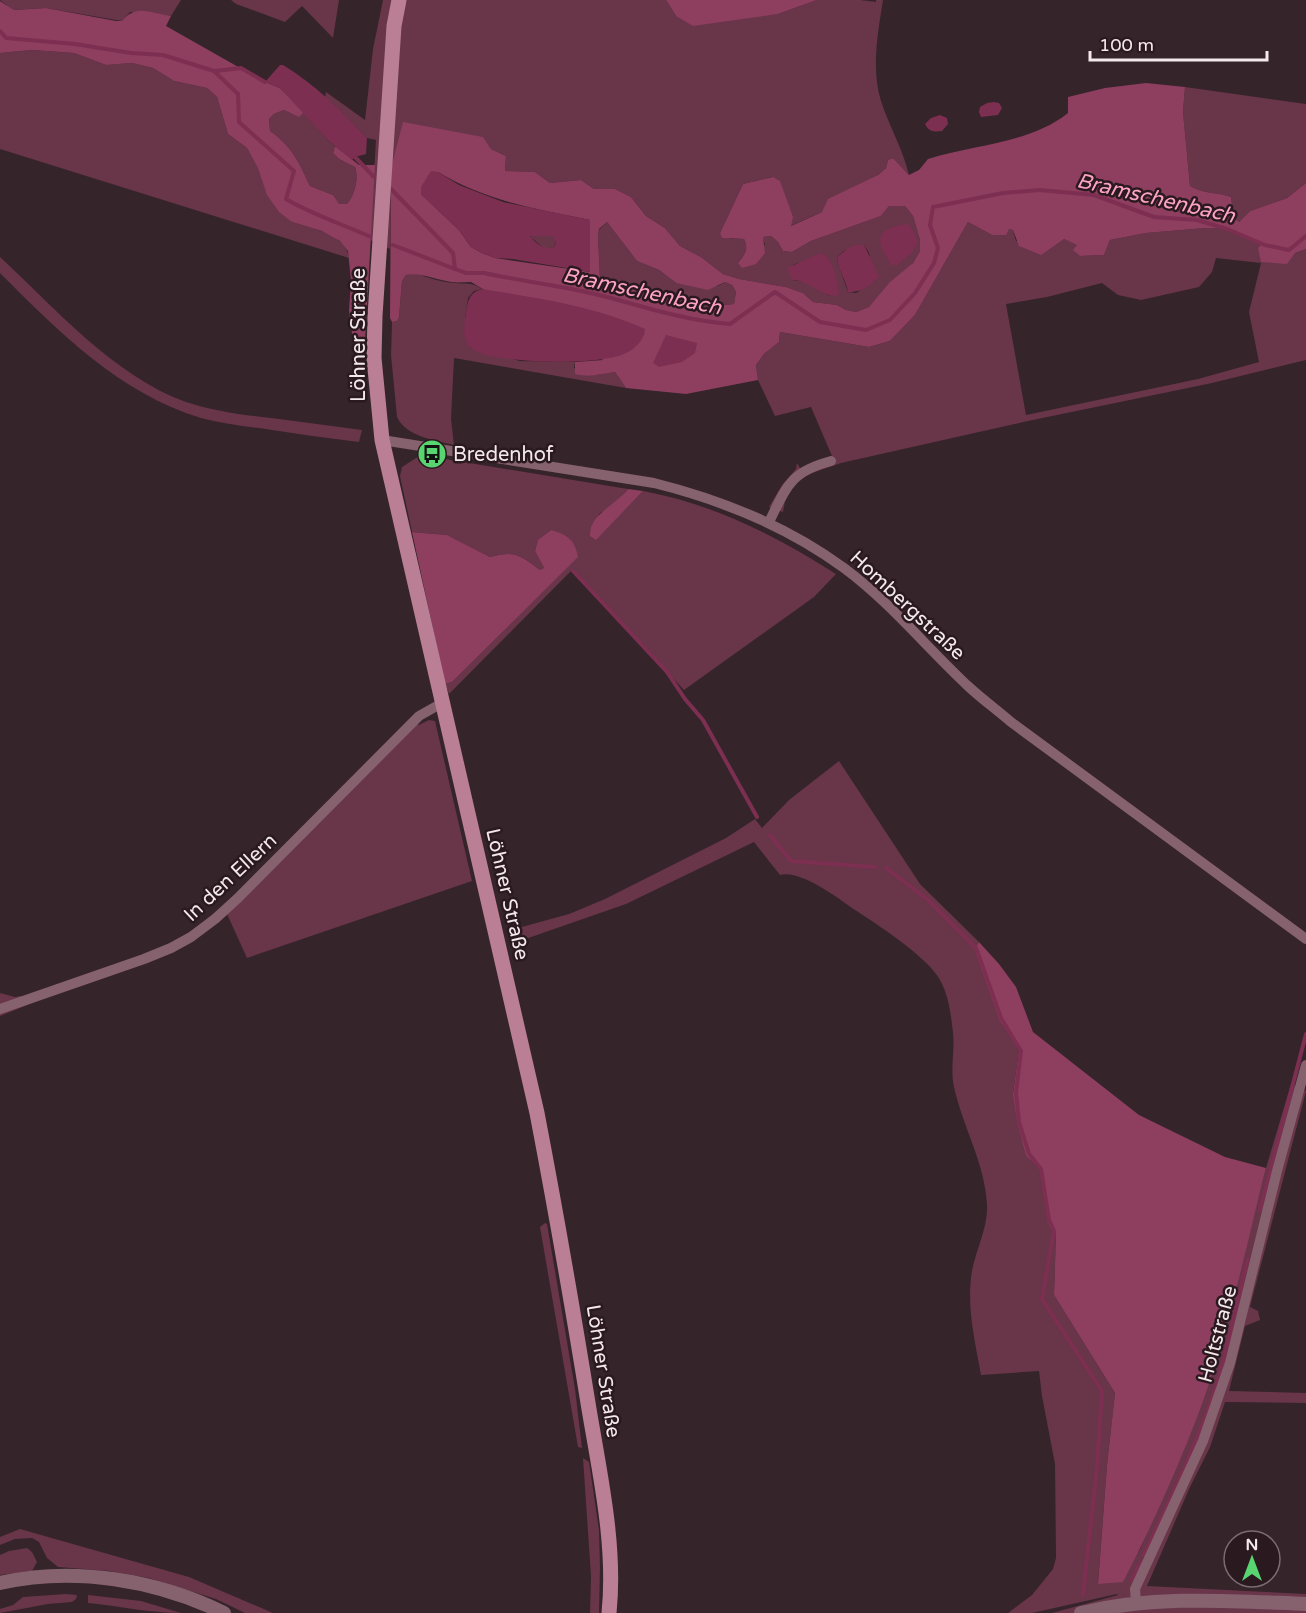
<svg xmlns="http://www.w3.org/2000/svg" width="1306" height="1613" font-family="'Varela Round',sans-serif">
  <rect width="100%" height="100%" fill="#35242a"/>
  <g fill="#683549" fill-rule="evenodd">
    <polygon points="0,0 181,0 171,16 130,12 122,21 46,8 13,10"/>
    <polygon points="231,0 339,0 333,38 302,6 285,22 236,4"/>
    <path d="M 383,0 L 666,0 L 676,16 L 778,14 L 817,0 L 860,0 L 876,2 L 876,0 L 883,0 C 878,32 871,69 881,101 C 889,126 903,149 909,175 L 893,158 L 888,160 L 886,168 L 878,175 L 822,212 L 790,226 L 772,177 L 743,184 L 720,233 L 731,239 L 744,239 C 749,250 745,254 738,263 L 765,245 L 762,237 L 771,236 L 778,242 L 783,251 L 792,252 L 811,241 L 881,216 L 889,206 L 905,206 L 913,216 L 920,240 L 920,251 L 913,263 L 869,307 L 856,312 L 846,310 L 837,305 L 813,302 L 803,293 L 786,287 L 739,279 L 723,274 L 701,257 L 680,246 L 665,228 L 646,216 L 631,197 L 615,189 L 594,189 L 581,180 L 550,183 L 535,172 L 505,171 L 506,156 L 491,149 L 482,137 L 391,168 L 390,249 L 370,240 L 376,140 L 367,138 L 325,97 L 326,92 L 365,120 L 373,49 ZM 864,245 L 869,253 L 875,281 L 856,293 L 848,292 L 837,261 L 837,257 L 844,251 ZM 798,263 L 830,296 L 805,282 L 792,280 L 793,265 Z"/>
    <path d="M 32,50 L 74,53 L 106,65 L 132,63 L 153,68 L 174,81 L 207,88 L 217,97 L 228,134 L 247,148 L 292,222 C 311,228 347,234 349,258 L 0,149 L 0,53 Z"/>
    <path d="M 1185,87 L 1306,104 L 1306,183 L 1287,198 L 1250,211 L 1239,222 L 1234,219 L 1231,197 C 1217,192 1203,194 1190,186 L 1183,112 Z"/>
    <path d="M 284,110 L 298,116 L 304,112 L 329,141 L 335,146 L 333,153 L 339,159 L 355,167 C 359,178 355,195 347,204 L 338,204 L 333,195 L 310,186 C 300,164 291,145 270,131 L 269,119 L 274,114 Z"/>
    <polygon points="607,222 637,261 659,270 676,283 718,286 725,282 732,285 736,292 734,304 700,308 619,281 600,279 598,236 599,230"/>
    <path d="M 968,222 L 992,235 L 1010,229 L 1013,230 L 1016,241 L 1055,244 L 1064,239 L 1078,245 L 1080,256 L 1104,255 L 1110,240 L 1146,233 L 1206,228 L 1227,228 L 1295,253 L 1306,249 L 1306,360 L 1212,383 L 1028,421 L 841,463 L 809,474 L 795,484 L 785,501 L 783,512 L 769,507 L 782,485 L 796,469 L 797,463 L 800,468 L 832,456 L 811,407 L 775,416 L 758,380 L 756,365 L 764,354 L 779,342 L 780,332 L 869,347 L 890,341 L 915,315 ZM 1216,258 L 1261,263 L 1249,312 L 1259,362 L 1198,379 L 1026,415 L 1006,304 L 1047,297 L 1102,283 L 1118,295 L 1141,300 L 1199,287 L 1212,272 Z"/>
    <path d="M 531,235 L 554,236 L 556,241 L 554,247 C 542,252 540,243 531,238 Z"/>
    <path d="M 0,257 C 55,308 114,376 186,402 C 213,411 243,415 271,418 C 302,422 332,426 362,430 L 359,442 C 325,438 292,433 259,428 C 240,426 220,423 201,418 C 119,393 59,332 0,273 Z"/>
    <path d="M 415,273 C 428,278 441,282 454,283 C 466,284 472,282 482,289 L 474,291 L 468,298 L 465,319 L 466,340 L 471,348 L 520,361 L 575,362 L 574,368 L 596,375 L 615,372 L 626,388 L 454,358 L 451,419 L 454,445 C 435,440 406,437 397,417 L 391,355 L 392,322 L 397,321 L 399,317 L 402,281 L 406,275 Z"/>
    <path d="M 419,456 L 427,456 L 628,489 L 621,498 L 599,514 L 596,539 L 643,491 C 714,504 776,536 836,574 L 814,597 L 684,690 L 573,569 L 449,694 L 445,684 L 452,682 L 577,557 L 551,530 L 538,541 L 535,551 L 544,568 L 540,570 C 521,555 514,550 490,557 L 447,535 L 412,532 L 400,476 L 402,467 Z"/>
    <polygon points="411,719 419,725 429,720 435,721 472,881 247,958 227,914 197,937 0,1016 0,993 15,997 29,995 153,951 184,937 223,906"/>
    <path d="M 839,761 L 920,884 L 979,942 L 974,949 L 999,1020 L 1019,1050 L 1013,1093 L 1026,1156 L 1040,1169 L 1047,1221 L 1056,1233 L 1054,1295 L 1115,1393 L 1107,1465 L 1098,1583 L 1139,1551 L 1198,1414 L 1227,1322 L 1266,1168 L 1291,1084 L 1306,1091 L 1250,1307 L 1258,1311 L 1260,1320 L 1245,1326 L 1229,1391 L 1306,1393 L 1306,1403 L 1225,1402 L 1210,1447 L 1190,1487 L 1147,1586 L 1306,1594 L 1306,1613 L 1052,1613 L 1118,1595 L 1117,1594 L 1032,1613 L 1008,1613 L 1032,1595 L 1053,1569 L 1056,1558 L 1055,1464 L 1042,1396 L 1039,1371 L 981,1375 C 975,1341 966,1306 972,1271 C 976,1249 988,1228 987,1205 C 985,1163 963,1128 954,1087 C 950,1070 955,1050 953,1033 C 951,1015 949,996 940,980 C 928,957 875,923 852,908 C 837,897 799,869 780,875 L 754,842 L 626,904 L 514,943 L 511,930 L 569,914 L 605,899 L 726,838 L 755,819 L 762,828 L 789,800 Z"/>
    <polygon points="545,1223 547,1224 575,1389 582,1448 578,1447 540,1227"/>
    <polygon points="583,1458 589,1462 599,1530 600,1567 599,1613 590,1613 591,1576"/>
    <polygon points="20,1529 189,1577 273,1613 245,1613 216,1599 149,1578 109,1571 58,1567 47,1558 39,1542 32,1538 15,1539 0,1545 0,1537"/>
    <polygon points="27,1548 32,1552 37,1562 32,1571 0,1575 0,1555 9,1551"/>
    <polygon points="66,1594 77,1595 76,1599 72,1602 48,1604 0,1613 0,1609 13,1605 23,1597"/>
    <path d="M 88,1595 L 141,1601 L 181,1613 C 150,1613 119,1606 88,1603 Z"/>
  </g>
  <g fill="#8e3e5f" fill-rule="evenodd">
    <polygon points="666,0 817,0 778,14 693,26 676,16"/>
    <path d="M 0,1 L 14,10 L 46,8 L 116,21 L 122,21 C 137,3 151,14 171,16 L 166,26 L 265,82 L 280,88 L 304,112 L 299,117 L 284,110 L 274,114 L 269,119 L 270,131 C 291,145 300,164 310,186 L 333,195 L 339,204 L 347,204 C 355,195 359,178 355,167 L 339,159 L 333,153 L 335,146 L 359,165 L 375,165 L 364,358 L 360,360 L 355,356 L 349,311 L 351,281 L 348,251 L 340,241 L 322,231 L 292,222 L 279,212 L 267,195 L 258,168 L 247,148 L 228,134 L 217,97 L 207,88 L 174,81 L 153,68 L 132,63 L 106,65 L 74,53 L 32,50 L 0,53 Z"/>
    <path d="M 1146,83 L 1185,87 L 1183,112 L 1190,186 C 1203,194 1218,192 1231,197 L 1234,218 L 1239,222 L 1250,211 L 1287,198 L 1306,183 L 1306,249 L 1295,253 L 1287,264 L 1261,262 L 1258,248 L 1263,243 L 1227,228 L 1206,228 L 1146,233 L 1110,240 L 1104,255 L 1080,256 L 1073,250 L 1077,245 L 1064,239 L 1041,255 L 1019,246 L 1013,230 L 1009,229 L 1006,235 L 992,235 L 968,222 L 915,315 L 890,341 L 869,347 L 780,332 L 779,342 L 764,354 L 756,365 L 758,380 L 686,394 L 626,388 L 615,372 C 602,374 588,378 575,374 L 575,362 L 603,360 L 471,282 C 464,282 458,283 451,282 C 436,280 420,272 406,275 L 402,281 L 399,317 L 397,321 L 392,322 L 390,318 L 391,168 L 403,122 L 483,137 L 491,149 L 506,156 L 505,171 L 535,172 L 550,183 L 581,180 L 594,189 L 615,189 L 631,197 L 646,216 L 665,228 L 680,246 L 701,257 L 723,274 L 739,279 L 786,287 L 803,293 L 813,302 L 837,305 L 846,310 L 856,312 L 869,307 L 890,282 L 913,263 L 920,251 L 920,240 L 913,216 L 905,206 L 889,206 L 881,216 L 811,241 L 792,252 L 783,251 L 778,242 L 771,236 L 763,237 L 765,253 L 756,264 L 742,268 L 738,263 C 745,254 749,250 744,239 L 722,238 L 720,233 L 743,184 L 773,177 L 780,181 L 793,217 L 791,226 L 822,212 L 828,199 L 878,175 L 886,168 L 888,160 L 893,158 L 909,175 L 919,170 L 928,159 C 975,144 1029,144 1068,113 L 1068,97 L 1105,88 ZM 438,172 C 486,201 536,209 590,220 L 590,272 L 495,258 L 482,253 L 471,247 L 459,230 L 421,194 ZM 607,222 L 637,261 L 659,270 L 676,283 L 708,290 L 725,282 L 732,285 L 736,292 L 734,304 L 699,308 L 619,281 L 600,279 L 598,236 L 599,229 Z"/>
    <path d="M 628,489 L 643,491 L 596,540 L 590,536 C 589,514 616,505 628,489 Z"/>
    <path d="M 551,530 C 567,535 575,539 578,557 L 452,682 L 445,684 L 412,532 L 447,535 L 490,557 C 514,550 521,555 540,570 L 544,568 L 535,551 L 538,540 Z"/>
    <path d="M 979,942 L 999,964 L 1016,987 L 1033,1032 L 1139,1115 L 1225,1157 L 1266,1168 C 1245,1251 1228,1335 1198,1415 C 1176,1472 1151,1528 1123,1582 L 1098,1584 L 1107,1465 L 1115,1393 L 1054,1295 L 1056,1233 L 1052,1231 L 1047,1221 L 1040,1169 L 1026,1156 L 1017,1121 L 1013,1094 L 1019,1050 L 999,1020 L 974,949 Z"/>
  </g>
  <g fill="#7d2f51" fill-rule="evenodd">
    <path d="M 280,65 L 283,65 C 315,84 341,111 367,138 L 366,154 L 355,157 L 352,160 L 329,141 L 280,88 L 265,82 Z"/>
    <polygon points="994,102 999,103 1002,108 998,115 981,117 979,112 980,107 987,103"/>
    <path d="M 940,115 L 947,118 L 948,124 L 942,131 C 934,132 929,132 925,124 L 931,118 Z"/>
    <path d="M 431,171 L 438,172 L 459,185 L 503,202 L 590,220 L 590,272 L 513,259 L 495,258 L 482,253 L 471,247 L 459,230 L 421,194 L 421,187 ZM 530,236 L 553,236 L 556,242 L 554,247 C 545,251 535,243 530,236 Z"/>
    <path d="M 908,224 L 914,232 L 918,243 L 912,252 L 897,265 L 892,265 C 873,240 876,228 908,224 Z"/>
    <path d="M 858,245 L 864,245 L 865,247 L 879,276 C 872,286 859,293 848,292 C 846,280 837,268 837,257 L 850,247 Z"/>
    <path d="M 821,253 C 835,260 836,279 839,293 L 836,296 C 820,296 809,280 792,280 L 787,268 Z"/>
    <path d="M 482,289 C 537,298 595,306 645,329 C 645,339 635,349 626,353 C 603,366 492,365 471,348 C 462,341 464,323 466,313 C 468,300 469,293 482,289 Z"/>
    <polygon points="666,335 697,343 695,353 682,362 659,367 653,363"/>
  </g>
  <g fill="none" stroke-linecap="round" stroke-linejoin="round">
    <g stroke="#7d2f51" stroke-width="4">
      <path d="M 0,31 L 6,38 L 75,44 L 131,53 L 163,55 L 214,71 L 238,94 L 239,122 L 294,171 L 286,199 C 313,215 342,224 371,237"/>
      <polyline points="215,71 241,68 265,82"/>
      <polyline points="355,157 374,177"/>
      <polyline points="391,189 453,253 455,269"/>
      <path d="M 393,245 L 455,269 L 466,273 L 484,273 C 525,282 567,286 607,297 C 648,308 688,321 730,324 L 775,292 L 820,322 L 866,330 L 890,320 L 915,293 L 934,263 L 938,248 L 930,225 L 933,207 L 1003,193 L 1040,190 L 1094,195 L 1154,217 L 1197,220 L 1227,229 L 1265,245 L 1289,250 L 1306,236"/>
      <polyline points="573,571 667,672 685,699 703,720 757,817"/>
      <polyline points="770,835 791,861 875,867"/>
      <polyline points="886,868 928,900 976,948 1001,1018 1021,1051 1016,1093 1019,1122 1029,1154 1041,1169 1049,1220 1054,1231 1042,1299 1102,1391 1097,1467 1083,1594"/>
      <polyline points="1260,1210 1306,1034"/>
      <path d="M 1144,1555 C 1173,1493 1205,1429 1223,1363 C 1232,1328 1239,1293 1248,1259"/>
      <polyline points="1132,1580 1140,1563"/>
    </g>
    <g stroke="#86616e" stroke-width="10">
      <path d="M 382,440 L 654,483 C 722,500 787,526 844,568 C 890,602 927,648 969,687 C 982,699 997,710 1011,722 L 1306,939"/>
      <path d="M 769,522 C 787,486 790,472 831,461"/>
      <polyline points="0,1009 144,959 171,948 191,937 215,919 238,898 419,716 442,703"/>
      <polyline points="1136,1602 1135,1589 1203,1441 1230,1363 1277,1171 1306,1065"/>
    </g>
    <g stroke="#86616e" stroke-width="14">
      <path d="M 0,1583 C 74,1566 157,1580 224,1613"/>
      <path d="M 1081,1613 C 1157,1595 1229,1601 1306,1604"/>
    </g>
    <path stroke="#ba7f94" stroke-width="15" d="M 399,0 L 394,26 L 375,316 L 374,358 L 382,440 L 537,1113 C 556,1212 573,1310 589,1409 C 600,1475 616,1546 609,1613"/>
  </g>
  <defs>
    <g id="bus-disc" transform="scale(1.5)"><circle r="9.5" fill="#58d570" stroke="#2a1a20"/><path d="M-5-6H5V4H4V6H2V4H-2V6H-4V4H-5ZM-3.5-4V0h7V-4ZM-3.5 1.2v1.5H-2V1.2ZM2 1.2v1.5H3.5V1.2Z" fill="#111"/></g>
  </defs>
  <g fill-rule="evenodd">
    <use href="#bus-disc" x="432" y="454"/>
  </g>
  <g text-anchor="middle" stroke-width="5" stroke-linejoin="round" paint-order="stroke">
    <g font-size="20" fill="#f3e8eb" stroke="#2a1a20">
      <text transform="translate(358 335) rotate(-90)" y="7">Löhner Straße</text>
      <text transform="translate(908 605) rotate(43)" y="7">Hombergstraße</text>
      <text transform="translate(230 877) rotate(-43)" y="7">In den Ellern</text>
      <text transform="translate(508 894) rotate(77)" y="7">Löhner Straße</text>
      <text transform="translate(1217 1334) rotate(-75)" y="7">Holtstraße</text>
      <text transform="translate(604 1371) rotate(81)" y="7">Löhner Straße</text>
    </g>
    <g font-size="20" fill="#f3e8eb" stroke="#2a1a20" text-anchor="start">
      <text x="453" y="461">Bredenhof</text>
    </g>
    <g font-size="21" font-style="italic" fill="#fda2c3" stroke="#2a1a20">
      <text transform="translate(1156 198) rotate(13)" y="7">Bramschenbach</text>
      <text transform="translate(642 291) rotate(12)" y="7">Bramschenbach</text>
    </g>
  </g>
  <g transform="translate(1252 1559)"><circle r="28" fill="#2a1a20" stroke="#7a6c71" stroke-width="1.5"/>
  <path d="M0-4.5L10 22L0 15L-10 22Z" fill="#58d570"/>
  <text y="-9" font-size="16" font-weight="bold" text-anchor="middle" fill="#f3e8eb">N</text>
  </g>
  <path d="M1090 51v9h177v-9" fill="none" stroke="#f3e8eb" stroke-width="3"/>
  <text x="1099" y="51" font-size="18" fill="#f3e8eb" stroke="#2a1a20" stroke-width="4.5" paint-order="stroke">100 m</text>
</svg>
